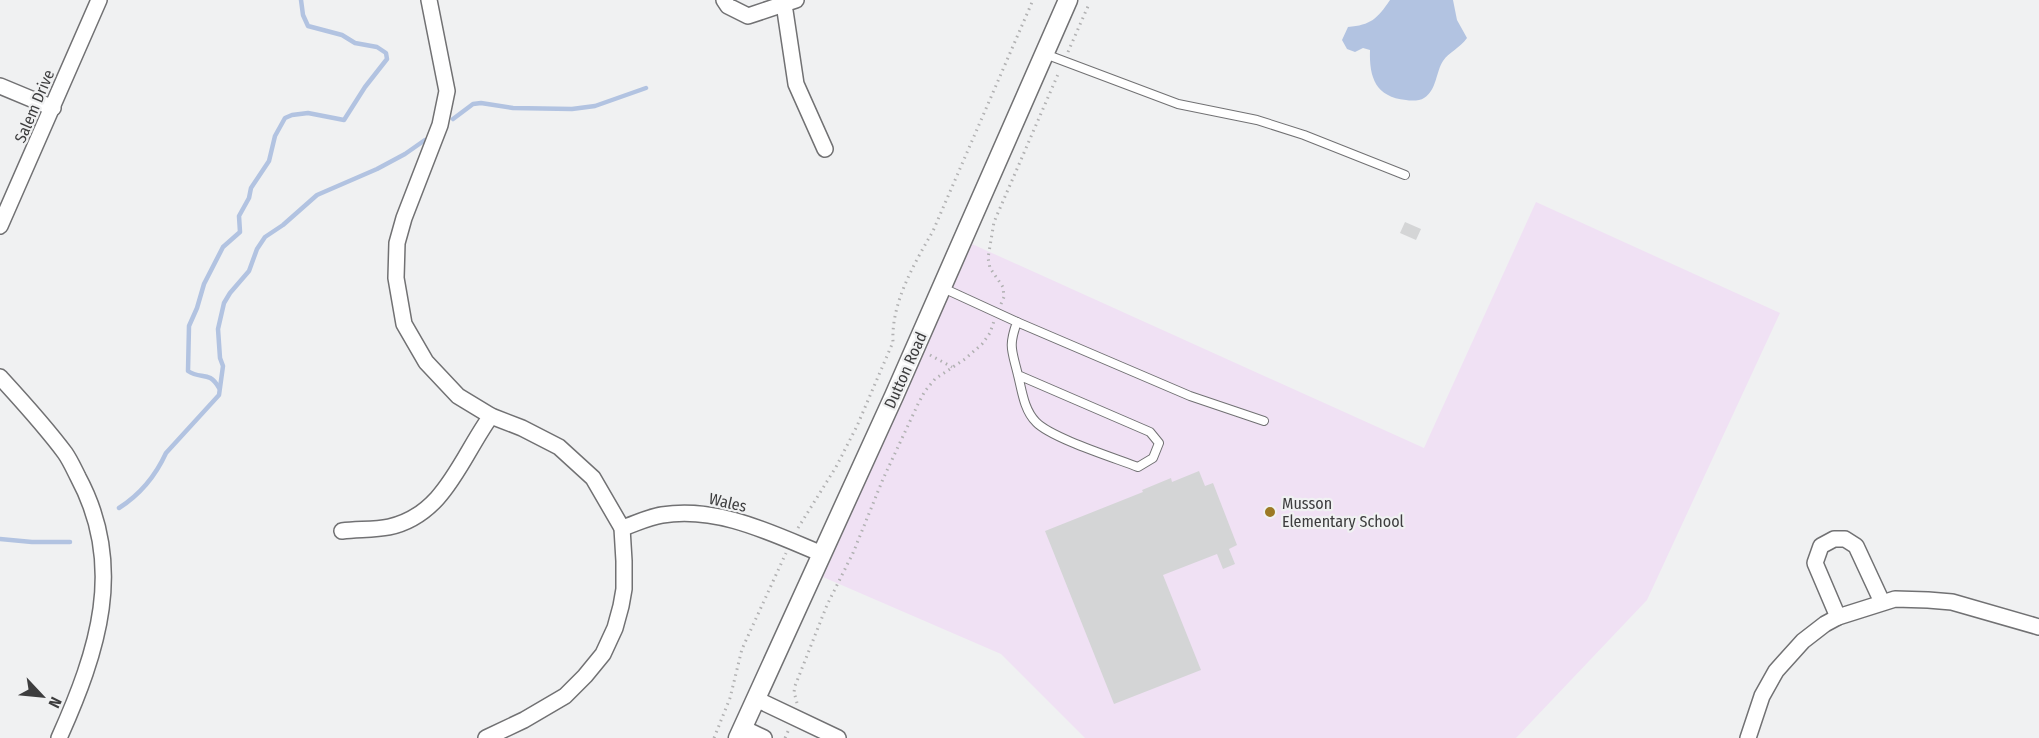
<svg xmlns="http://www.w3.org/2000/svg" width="2039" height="738" font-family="'Fira Sans Condensed',sans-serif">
  <rect width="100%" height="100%" fill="#f0f1f2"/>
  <polygon fill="#f0e1f4" points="1536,202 1780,313 1647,600 1516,738 1085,738 1001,654 823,577 972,244 1424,448"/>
  <path fill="#b2c3e1" d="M 1390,0 L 1453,0 L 1457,20 L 1467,38 C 1460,48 1449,52 1443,61 C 1436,71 1437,90 1424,98 C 1420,101 1411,101 1406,100 C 1376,97 1369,78 1370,50 L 1363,48 L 1355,52 L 1347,49 L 1342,40 L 1348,27 C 1371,25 1377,19 1390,0 Z"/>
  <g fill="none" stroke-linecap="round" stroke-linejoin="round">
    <g stroke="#b2c3e1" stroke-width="4.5">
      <polyline points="453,119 473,104 481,103 513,108 572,109 595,106 646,88"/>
      <path d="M 219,388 C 209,370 201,380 188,371 L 189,326 L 197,308 L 204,284 L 223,247 L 240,232 L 239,216 L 249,198 L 251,188 L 269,161 L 275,136 L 285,118 L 292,115 L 308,113 L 344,120 L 365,87 L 387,59 L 386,53 L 377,47 L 355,43 L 342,35 L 308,26 L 303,15 L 301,0"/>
      <path d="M 119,508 C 141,494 155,477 166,453 L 219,395 L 223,366 L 220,358 L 218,329 L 224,303 L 230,293 L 249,271 L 257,249 L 265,237 L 283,225 L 317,195 L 377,169 L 405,154 L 425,140"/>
      <polyline points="0,539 32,542 70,542"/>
    </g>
  </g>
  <g fill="#d4d5d6">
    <polygon points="1405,222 1421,229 1416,240 1400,233"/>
    <polygon points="1199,471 1205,486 1213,483 1237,545 1229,549 1235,564 1223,569 1217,554 1163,575 1201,670 1114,704 1045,531 1143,492 1142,490 1171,478 1172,482"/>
  </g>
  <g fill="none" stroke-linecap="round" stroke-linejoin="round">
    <g stroke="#717173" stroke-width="10">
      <g id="service">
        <polyline points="1045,54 1178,104 1257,120 1304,135 1405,175"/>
        <path d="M 943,288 L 1017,322 C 1008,347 1012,350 1018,375 C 1022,391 1024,410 1036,422 C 1051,438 1115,458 1138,467 L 1153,458 L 1159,443 L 1150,432 L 1018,375"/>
        <polyline points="1017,322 1190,396 1264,421"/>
      </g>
    </g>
    <g stroke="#717173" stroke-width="18">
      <g id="minor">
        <polyline points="429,0 447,91 440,125 404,218 397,243 396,278 404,324 426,362 458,396 491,416 522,428 559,447 593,478 622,528 624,561 624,589 621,606 615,628 603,654 585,676 565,696 524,720 486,738"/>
        <polyline points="724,0 728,6 748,16 784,4 783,0"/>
        <polyline points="796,0 784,4 796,84 825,149"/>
        <polyline points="0,86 53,108"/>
        <polyline points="0,226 99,0"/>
        <path d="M 0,377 C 22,401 45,426 65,453 C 70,460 74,469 78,477 C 126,566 98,651 59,738"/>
        <path d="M 622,528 C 635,524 648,517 662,515 C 718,506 771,533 822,554"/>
        <path d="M 342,531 C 357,529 374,530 389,527 C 445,515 461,457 491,416"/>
        <polyline points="1838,617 1815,563 1821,546 1834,539 1845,539 1856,546 1882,602"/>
        <polyline points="756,699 838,738"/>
        <polyline points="743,728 764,738"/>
        <polyline points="1748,738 1762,696 1776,671 1803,641 1825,624 1838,617 1895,599 1928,600 1952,602 2039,627"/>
      </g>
    </g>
    <g stroke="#717173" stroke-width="21">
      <polyline id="tertiary" points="738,738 894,396 1068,0"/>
    </g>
    <g stroke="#b1b1b2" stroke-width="3" stroke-dasharray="1.5 4.5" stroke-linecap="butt">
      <polyline points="1068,52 1089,4"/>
      <polyline points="1001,304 1004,297 1003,287 990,268 988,258 994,222 1059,72"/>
      <polyline points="930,355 952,367"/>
      <path d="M 798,528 L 836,467 L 857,426 L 893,342 C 891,303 914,264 933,231 L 1033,0"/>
      <polyline points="797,703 794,692 795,686 827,605 853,553 883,479 918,404 925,391 935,379 965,359 982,344 990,333 994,321"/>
      <polyline points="714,738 730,698 742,649 786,553"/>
      <polyline points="785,738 789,729"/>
    </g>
    <use href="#service" stroke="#fff" stroke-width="8"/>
    <use href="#minor" stroke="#fff" stroke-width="15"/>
    <use href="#tertiary" stroke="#fff" stroke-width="18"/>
  </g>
  <circle fill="#9c7924" stroke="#f0f1f2" stroke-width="2" cx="1270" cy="512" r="6"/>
  <g text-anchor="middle" stroke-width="4.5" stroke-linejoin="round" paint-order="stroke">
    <g font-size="16" fill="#3d3d3e" stroke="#f0f1f2">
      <text transform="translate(34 106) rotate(-67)" y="6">Salem Drive</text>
      <text transform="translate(905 370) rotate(-66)" y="6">Dutton Road</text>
      <text transform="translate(728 502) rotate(13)" y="6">Wales</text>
    </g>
    <g font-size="16" fill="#3d3d3e" stroke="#f0f1f2" text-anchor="start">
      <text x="1282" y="509">Musson<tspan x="1282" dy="18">Elementary School</tspan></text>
    </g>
  </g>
  <g transform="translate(42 696) rotate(116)" stroke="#f0f1f2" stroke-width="4.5" paint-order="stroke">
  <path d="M0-4.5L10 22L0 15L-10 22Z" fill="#3d3d3e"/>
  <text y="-9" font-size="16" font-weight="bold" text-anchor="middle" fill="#3d3d3e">N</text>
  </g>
</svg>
